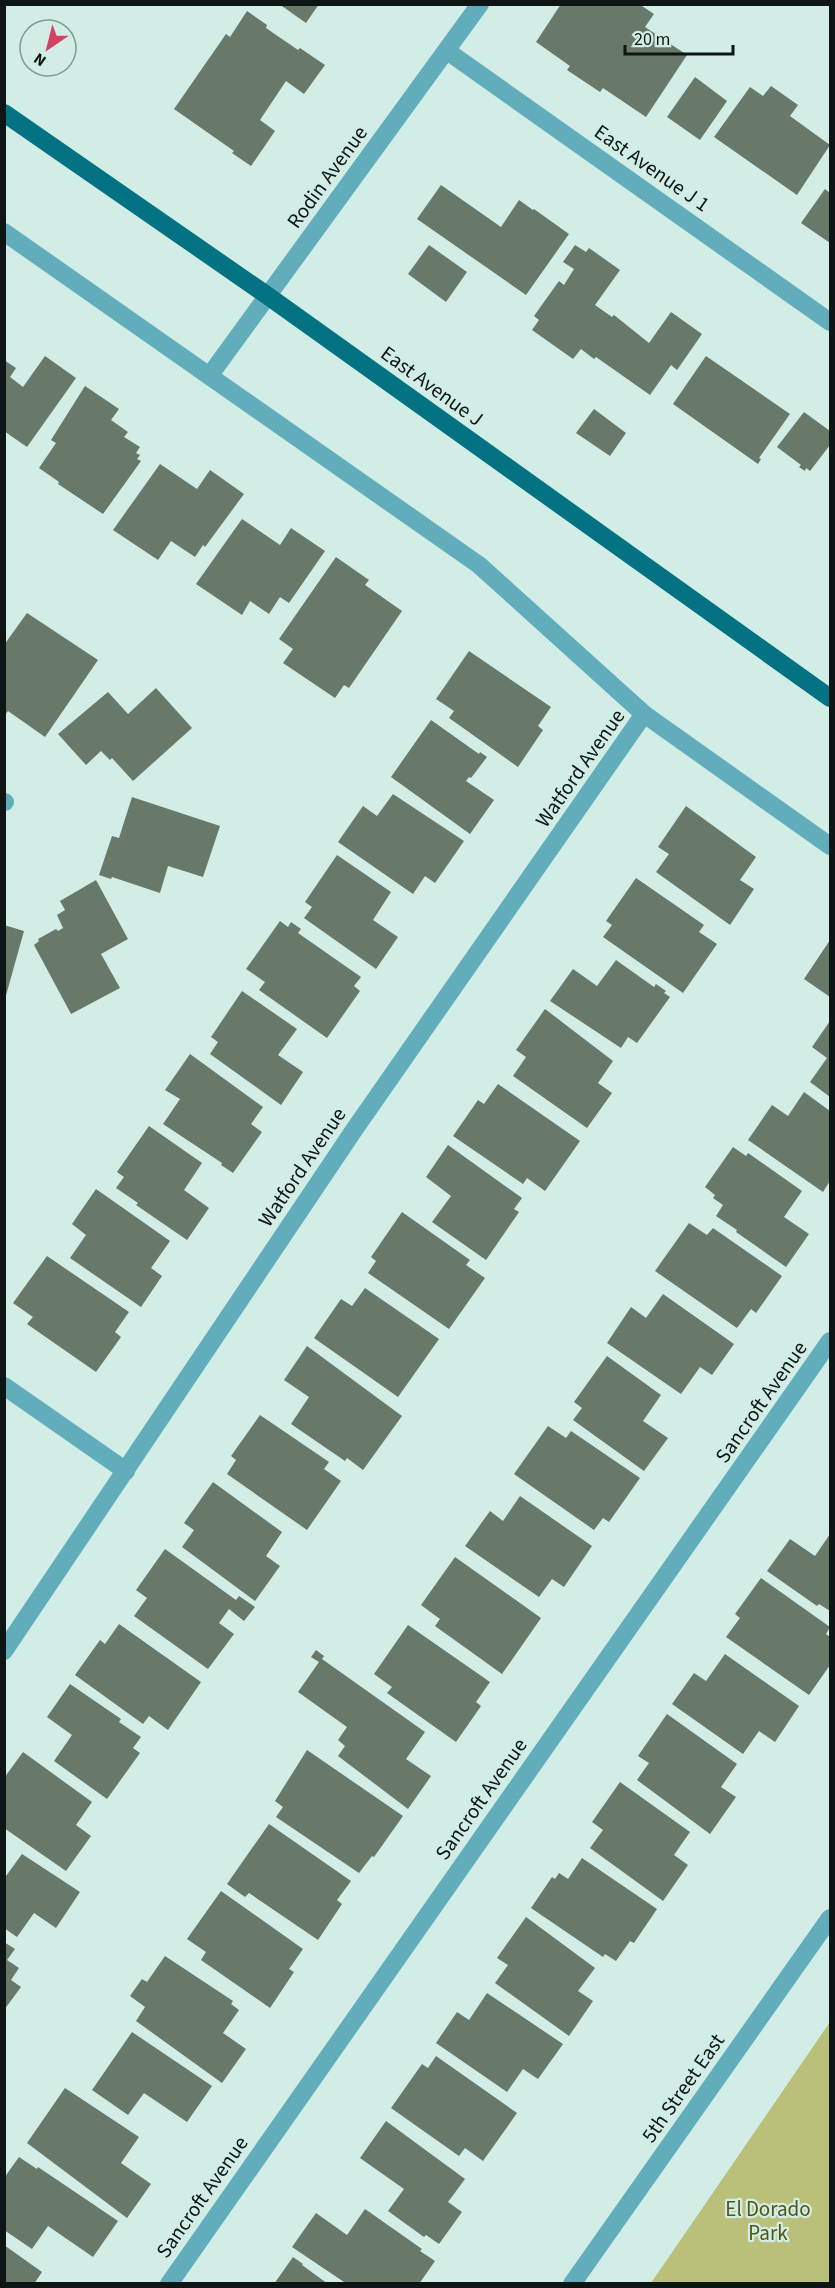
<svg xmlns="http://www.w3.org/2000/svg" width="835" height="2288" font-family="'Source Sans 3',sans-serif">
  <rect width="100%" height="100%" fill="#d1ede6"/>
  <polygon fill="#bac07a" points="830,2022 830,2283 651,2283"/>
  <g fill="#687869">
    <polygon points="279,4 319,4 306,23"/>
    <polygon points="561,4 639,4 654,14 645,27 687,55 646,117 603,88 600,92 567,70 570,66 536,42"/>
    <polygon points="247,11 267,25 266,28 298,50 300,48 325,65 304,94 286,81 260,120 275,131 251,166 232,153 234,151 174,109 226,34 230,37"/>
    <polygon points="695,77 727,101 700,140 667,117"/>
    <polygon points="771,86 798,105 790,116 830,145 797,195 714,137 750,87 763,96"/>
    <polygon points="441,185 501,227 519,200 533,210 534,209 569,234 526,295 417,219"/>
    <polygon points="825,189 830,193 830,243 801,223"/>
    <polygon points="429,245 467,272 446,302 408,274"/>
    <polygon points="575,245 586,252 589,248 620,270 595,305 612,317 614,315 649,343 671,312 702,334 677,370 671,365 650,395 596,357 594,359 581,349 573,359 532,330 539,320 534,316 559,281 564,285 574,269 563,262"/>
    <polygon points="45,356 76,378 27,447 4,431 4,360 16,368 10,377 23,387"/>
    <polygon points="706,356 790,414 759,458 761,459 758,464 673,404"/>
    <polygon points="85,386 119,409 111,420 128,432 124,437 140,447 136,453 140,455 137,459 141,461 103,514 58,484 59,482 39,468 56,443 51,440"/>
    <polygon points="594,409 626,433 610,456 576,433"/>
    <polygon points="804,412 830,431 830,445 810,471 806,468 805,471 799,467 801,465 777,447"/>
    <polygon points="160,464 197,489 210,470 244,494 205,547 203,545 195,557 171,541 158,560 113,530"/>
    <polygon points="242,519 280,545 291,528 325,551 289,603 280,597 269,614 250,601 242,615 196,584"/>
    <polygon points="336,557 369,580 365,585 402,611 349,688 344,685 335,698 283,663 293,649 279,639"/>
    <polygon points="27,613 98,660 45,737 8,711 4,716 4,645"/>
    <polygon points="469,651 551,707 538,726 543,730 518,767 449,718 454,711 436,699"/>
    <polygon points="156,688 192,728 133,781 112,758 110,760 101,751 86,765 58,734 108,692 128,714"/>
    <polygon points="431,720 479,754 480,752 487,757 471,778 469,777 466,781 494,800 470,834 391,777"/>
    <polygon points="393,794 464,841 435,883 425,876 413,894 338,842 363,806 377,816"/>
    <polygon points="132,797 220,826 203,877 168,866 160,893 112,877 111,879 99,875 112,836 119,838"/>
    <polygon points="686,806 756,857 740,880 754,889 730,925 656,872 669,854 658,847"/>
    <polygon points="337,855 391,892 373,920 398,937 376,969 304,918 312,907 305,902"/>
    <polygon points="636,878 704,925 699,932 717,944 683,993 603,937 612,925 606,921"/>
    <polygon points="96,880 128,939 101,954 120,988 71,1014 34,945 39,941 38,939 56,929 58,931 63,928 57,915 65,910 60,901"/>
    <polygon points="280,921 288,927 291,922 301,929 298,933 361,977 354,986 360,991 327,1038 259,990 265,982 246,969"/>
    <polygon points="4,925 24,931 5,999 4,999"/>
    <polygon points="830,940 830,997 804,979"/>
    <polygon points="616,960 654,987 656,984 666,991 664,993 670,997 637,1043 628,1037 621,1048 550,1001 573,969 597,986"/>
    <polygon points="242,991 297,1029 278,1055 303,1072 281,1105 210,1054 218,1042 211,1037"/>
    <polygon points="545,1009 613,1061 598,1083 612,1093 587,1128 513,1076 526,1057 516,1050"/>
    <polygon points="830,1021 830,1097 810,1082 827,1058 812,1047"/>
    <polygon points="190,1054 263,1107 251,1124 262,1132 233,1173 221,1165 222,1163 163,1124 180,1099 165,1090"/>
    <polygon points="498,1084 580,1141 545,1191 527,1178 523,1184 453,1136 478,1100 484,1104"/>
    <polygon points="804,1092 830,1111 830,1181 823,1192 748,1140 772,1105 788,1116"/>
    <polygon points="149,1126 202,1163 184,1190 209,1208 187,1240 136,1205 138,1203 116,1188 124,1177 117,1172"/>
    <polygon points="448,1145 522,1198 514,1209 519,1212 486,1260 432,1222 451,1196 426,1177"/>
    <polygon points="733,1147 746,1156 748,1153 802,1191 784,1217 809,1234 786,1267 736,1232 737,1230 716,1216 723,1205 713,1198 715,1195 705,1187"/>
    <polygon points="96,1189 170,1241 151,1268 162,1276 141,1307 70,1258 86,1235 72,1224"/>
    <polygon points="402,1212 470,1260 466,1265 485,1278 449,1329 368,1273 376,1261 371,1257"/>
    <polygon points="689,1223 707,1235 713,1228 782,1276 756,1313 751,1309 737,1328 655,1271"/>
    <polygon points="47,1256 129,1312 115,1332 121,1337 96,1372 27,1324 33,1317 13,1303"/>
    <polygon points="365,1288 439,1339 398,1397 314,1338 341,1299 352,1306"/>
    <polygon points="663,1294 734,1344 712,1375 700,1367 681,1394 607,1343 631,1307 646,1318"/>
    <polygon points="307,1346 402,1416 363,1470 347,1458 345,1461 291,1424 309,1397 284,1380"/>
    <polygon points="607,1356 661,1395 643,1421 668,1438 644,1471 573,1420 582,1408 574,1402"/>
    <polygon points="260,1415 329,1462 324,1469 341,1481 307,1530 227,1474 236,1460 231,1456"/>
    <polygon points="548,1426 566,1438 571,1431 640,1478 609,1522 603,1518 594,1530 514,1474"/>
    <polygon points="213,1482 282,1532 266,1556 280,1566 255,1601 182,1547 194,1530 184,1523"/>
    <polygon points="520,1496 592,1546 564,1587 552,1579 539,1597 465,1546 490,1511 503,1521"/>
    <polygon points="830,1534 830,1611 819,1604 817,1606 767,1571 790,1539 815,1556"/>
    <polygon points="165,1549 236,1600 239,1596 255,1607 244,1621 229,1609 219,1623 234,1634 208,1669 134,1616 147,1598 136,1590"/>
    <polygon points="455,1557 541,1618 502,1674 435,1626 440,1619 421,1605"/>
    <polygon points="761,1578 830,1627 826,1634 830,1637 830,1665 809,1695 726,1637 740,1618 735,1614"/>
    <polygon points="119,1624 201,1682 168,1730 149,1716 143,1724 75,1675 100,1640 105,1644"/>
    <polygon points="408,1625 490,1682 476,1702 481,1706 456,1742 387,1693 392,1687 374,1674"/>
    <polygon points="316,1650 324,1656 322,1659 425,1732 406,1759 431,1776 408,1809 338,1756 345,1746 338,1740 347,1727 298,1692 319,1662 311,1657"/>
    <polygon points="725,1654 799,1706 775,1742 759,1731 743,1754 672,1704 694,1673 706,1681"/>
    <polygon points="70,1684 121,1719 119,1722 141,1737 133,1748 140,1753 107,1799 54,1761 72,1735 47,1717"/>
    <polygon points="667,1714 737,1764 721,1787 736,1797 710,1834 637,1780 649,1763 638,1756"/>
    <polygon points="307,1750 403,1816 374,1857 372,1856 359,1873 276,1817 283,1807 275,1801"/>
    <polygon points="23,1752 92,1802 76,1825 91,1836 66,1871 4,1828 4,1778"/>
    <polygon points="620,1782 690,1832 674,1855 688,1865 663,1901 590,1848 603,1830 592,1822"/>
    <polygon points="269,1824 351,1881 337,1900 342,1904 318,1940 249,1893 245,1897 227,1884"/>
    <polygon points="22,1854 80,1892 56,1928 34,1913 17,1937 4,1928 4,1875 6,1876"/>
    <polygon points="582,1858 657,1909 634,1943 630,1941 616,1961 605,1954 603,1957 531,1908 552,1877 555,1879 559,1873 568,1879"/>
    <polygon points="221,1891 303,1949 289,1969 294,1972 270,2008 201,1960 206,1952 187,1939"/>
    <polygon points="526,1917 595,1968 578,1991 593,2001 569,2036 495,1983 508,1965 497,1958"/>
    <polygon points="4,1942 15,1949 7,1960 19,1968 11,1980 21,1987 4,2010"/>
    <polygon points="165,1956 233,2001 231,2004 239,2010 223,2033 246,2049 222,2083 136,2021 145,2007 130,1996 142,1979 147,1982"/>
    <polygon points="487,1993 563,2044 538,2079 523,2069 507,2092 436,2043 457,2012 469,2020"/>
    <polygon points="132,2032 212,2086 187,2122 144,2093 128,2115 92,2090"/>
    <polygon points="436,2056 517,2113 483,2161 465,2148 459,2156 391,2108 422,2064 428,2068"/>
    <polygon points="65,2088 139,2137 121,2163 151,2184 127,2218 27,2143"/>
    <polygon points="386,2121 465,2179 448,2202 462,2212 439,2244 426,2235 424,2237 388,2211 404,2189 360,2158"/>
    <polygon points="19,2157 37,2169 38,2167 118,2221 93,2257 48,2226 32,2249 4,2230 4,2178"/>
    <polygon points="365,2209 422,2249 420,2251 435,2261 419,2284 347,2284 292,2247 316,2213 347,2235"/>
    <polygon points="4,2245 42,2272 34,2284 4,2284"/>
    <polygon points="293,2257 303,2264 302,2265 328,2284 274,2284"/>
  </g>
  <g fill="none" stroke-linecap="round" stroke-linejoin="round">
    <g stroke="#62adbc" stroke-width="18">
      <polyline points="447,51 830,322"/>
      <polyline points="4,232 479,565 644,714 830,846"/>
      <polyline points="210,375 480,4"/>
      <polyline points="4,802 5,802"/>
      <polyline points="4,1386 126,1471"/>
      <polyline points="4,1651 354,1130 644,714"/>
      <polyline points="169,2284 830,1341"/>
    </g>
    <polyline stroke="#62adbc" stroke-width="18" points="572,2284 830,1918"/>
    <polyline stroke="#037384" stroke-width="18" points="4,113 268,296 830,698"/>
  </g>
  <g text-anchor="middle" stroke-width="4.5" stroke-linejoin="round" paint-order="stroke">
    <g font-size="21" fill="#0d1614" stroke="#d1ede6">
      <text transform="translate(652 168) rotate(35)" y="7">East Avenue J 1</text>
      <text transform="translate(327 177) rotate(-54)" y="7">Rodin Avenue</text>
      <text transform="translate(432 386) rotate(36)" y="7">East Avenue J</text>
      <text transform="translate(580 768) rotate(-55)" y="7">Watford Avenue</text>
      <text transform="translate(302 1167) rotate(-56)" y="7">Watford Avenue</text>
      <text transform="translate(761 1402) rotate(-55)" y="7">Sancroft Avenue</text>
      <text transform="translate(481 1799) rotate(-55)" y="7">Sancroft Avenue</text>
      <text transform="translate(683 2088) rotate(-55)" y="7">5th Street East</text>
      <text transform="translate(202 2197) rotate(-55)" y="7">Sancroft Avenue</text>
    </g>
    <g font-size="21" fill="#525512" stroke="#d1ede6">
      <text x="768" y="2216">El Dorado<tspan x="768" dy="24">Park</tspan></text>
    </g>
  </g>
  <rect width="835" height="2288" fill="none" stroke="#0d1614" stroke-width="12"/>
  <g transform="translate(48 48) rotate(215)"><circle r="28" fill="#d1ede6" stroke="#839792" stroke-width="1.5"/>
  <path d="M0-4.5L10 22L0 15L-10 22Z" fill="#d34361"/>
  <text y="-9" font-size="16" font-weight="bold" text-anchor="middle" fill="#0d1614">N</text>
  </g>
  <path d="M625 45v9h108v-9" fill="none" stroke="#0d1614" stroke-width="3"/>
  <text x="634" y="45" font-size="18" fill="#0d1614" stroke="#d1ede6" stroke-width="4.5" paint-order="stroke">20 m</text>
</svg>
